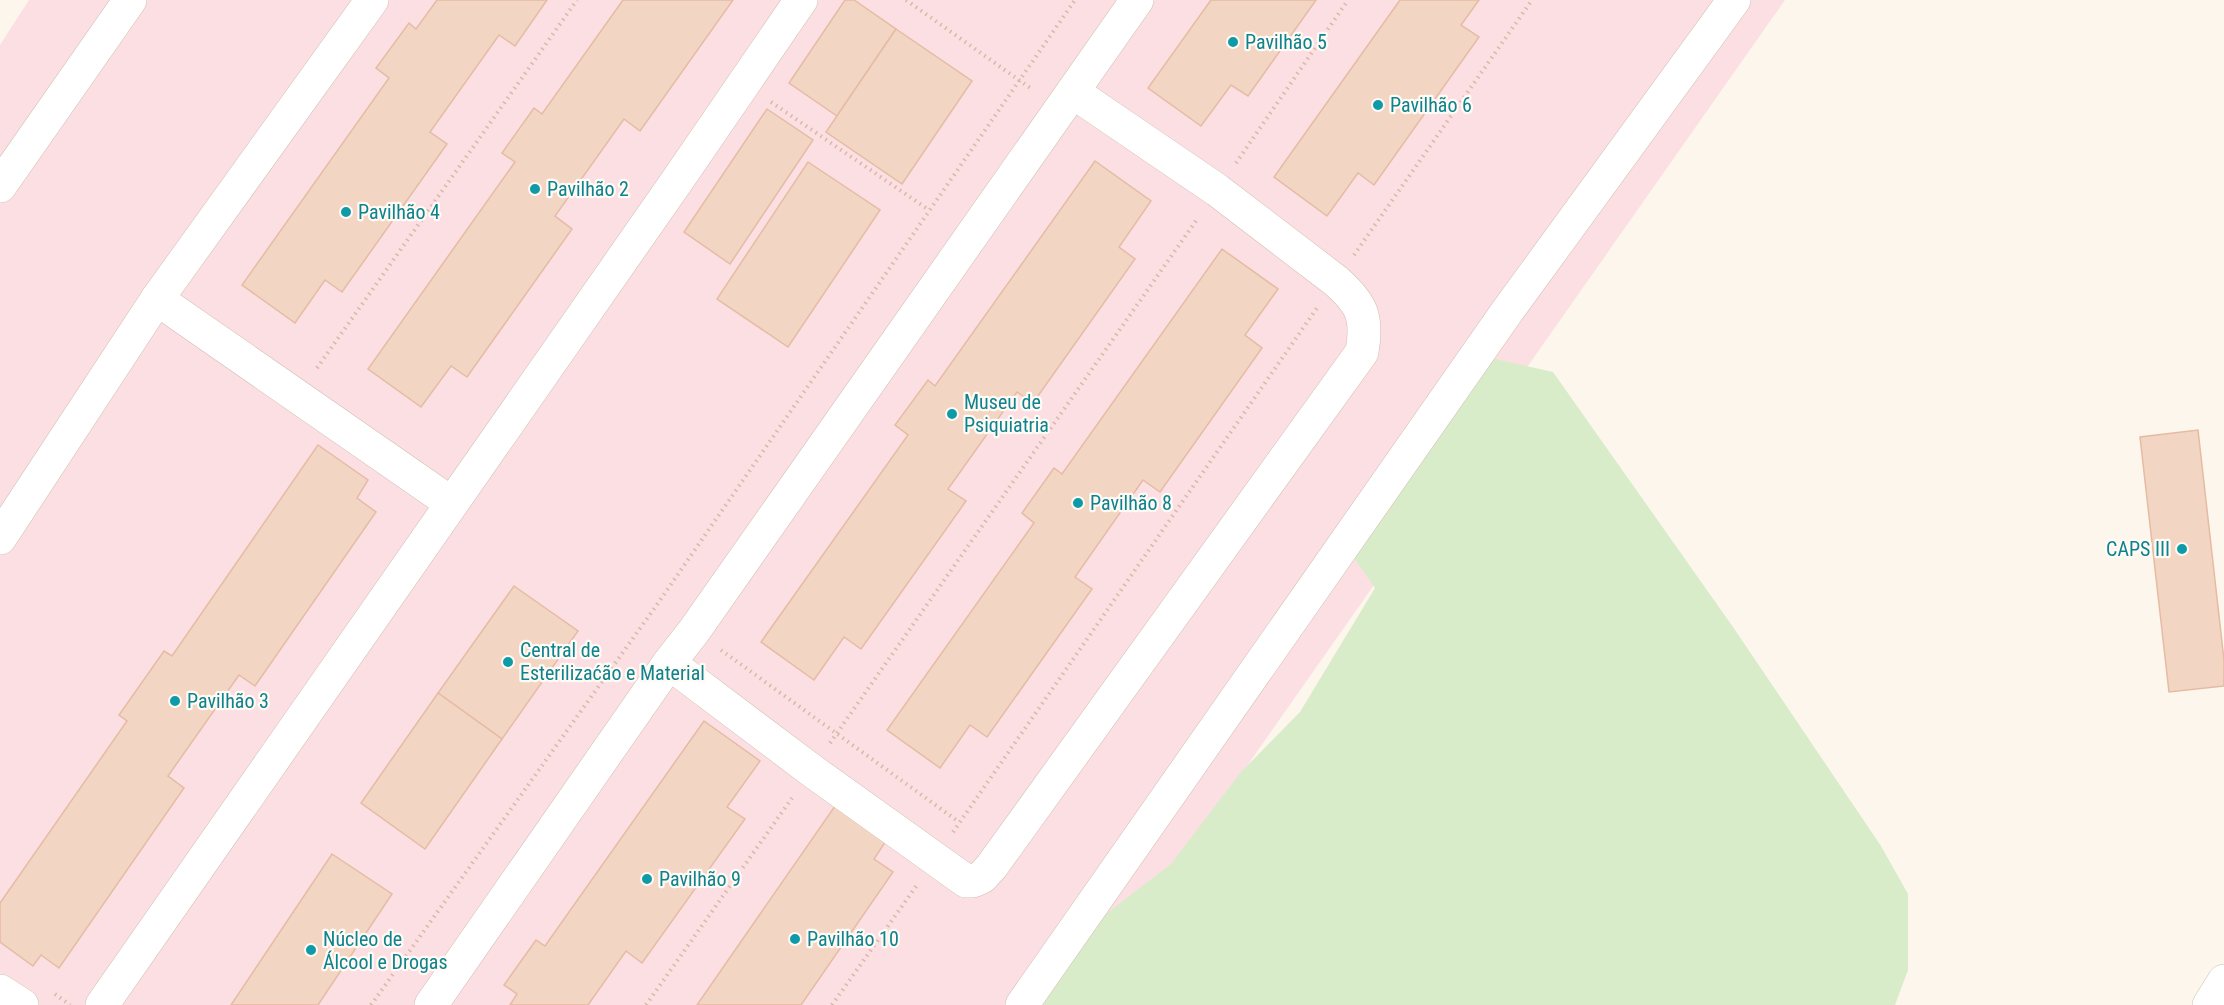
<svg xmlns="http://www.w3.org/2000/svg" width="2224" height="1005" font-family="'Roboto Condensed',sans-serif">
  <rect width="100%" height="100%" fill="#fdf6ec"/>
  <polygon fill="#fbdfe3" points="29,0 1785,0 1079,1005 0,1005 0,45"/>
  <polygon fill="#d8ecc9" points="1491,358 1553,372 1733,627 1881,846 1908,894 1908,970 1895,1005 1043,1005 1080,934 1171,864 1241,772 1300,712 1375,588 1354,558"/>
  <g fill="#f3d5c3" stroke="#e6bba3" stroke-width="1.5">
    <polygon points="437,0 547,0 515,46 499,35 430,132 447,144 342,292 325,280 295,323 242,285 389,78 376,68 409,23 416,29"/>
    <polygon points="623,0 733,0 640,131 624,119 555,216 572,229 467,377 451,366 421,407 368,369 515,162 502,153 534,108 542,114"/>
    <polygon points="845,0 854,0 896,29 837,116 789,83"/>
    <polygon points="1211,0 1316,0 1248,96 1231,85 1201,126 1148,88"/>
    <polygon points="1400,0 1479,0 1461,25 1479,37 1374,185 1358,173 1327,216 1274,177"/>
    <polygon points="896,29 972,81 902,184 826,132"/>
    <polygon points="767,109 813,140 730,264 684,232"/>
    <polygon points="1095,161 1151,201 1119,247 1135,259 1033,403 1017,392 948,489 966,501 861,649 844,637 814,680 761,642 908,435 895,425 928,380 935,386"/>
    <polygon points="808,162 880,210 788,347 717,299"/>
    <polygon points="1222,249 1278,289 1245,335 1262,348 1160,492 1143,480 1075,577 1092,589 987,737 970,725 940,768 887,730 1034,523 1022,513 1054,468 1062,474"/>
    <polygon points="2198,430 2224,660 2224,686 2169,692 2140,437"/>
    <polygon points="318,445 368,480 357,498 376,512 255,686 239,675 168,776 184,788 59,968 41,955 33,966 0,942 0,903 127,721 119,715 164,651 172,656"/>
    <polygon points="514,586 578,631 502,739 438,693"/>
    <polygon points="438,693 502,739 425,849 361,803"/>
    <polygon points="704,721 760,761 727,807 745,819 642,963 626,951 588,1005 510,1005 517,994 504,985 536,940 545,946"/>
    <polygon points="835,806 886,841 874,859 893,872 801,1005 697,1005"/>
    <polygon points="332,854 392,894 318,1005 231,1005"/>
  </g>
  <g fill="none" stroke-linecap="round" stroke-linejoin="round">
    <g stroke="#d1beb0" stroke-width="34">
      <g id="minor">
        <polyline points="0,186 130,0"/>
        <polyline points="157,299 451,503"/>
        <polyline points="0,538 157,299 372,0"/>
        <path d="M 669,663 L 811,770 L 966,881 L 973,881 L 982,877 L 992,866 L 1362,352 C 1368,317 1362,304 1336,281 L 1217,190 L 1073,92"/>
        <polyline points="0,991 22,1005"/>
        <polyline points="102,1005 679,178 801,0"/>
        <polyline points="431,1005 669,663 694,631 1137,0"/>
        <polyline points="1022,1005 1506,313 1734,0"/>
        <polyline points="2209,1005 2224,981"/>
      </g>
    </g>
    <g stroke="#d9b8a5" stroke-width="4" stroke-dasharray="1.5 4.5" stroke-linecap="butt">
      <polyline points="906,0 1033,90"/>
      <polyline points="771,102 929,210"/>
      <polyline points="1236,163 1348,0"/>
      <polyline points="1354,255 1532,0"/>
      <polyline points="317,368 577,0"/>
      <polyline points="721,650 959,822"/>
      <polyline points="830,743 1198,218"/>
      <polyline points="953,832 1317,308"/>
      <polyline points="55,994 70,1005"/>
      <polyline points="371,1005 656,606 1075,0"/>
      <polyline points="646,1005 792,798"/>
      <polyline points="832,1005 917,885"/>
    </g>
    <use href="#minor" stroke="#fff" stroke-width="33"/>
  </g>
  <g fill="#0f9aa8" stroke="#fffaf3" stroke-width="2">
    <circle cx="1233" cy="42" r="6"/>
    <circle cx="1378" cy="105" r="6"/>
    <circle cx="535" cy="189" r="6"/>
    <circle cx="346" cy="212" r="6"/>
    <circle cx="952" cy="414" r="6"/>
    <circle cx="1078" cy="503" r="6"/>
    <circle cx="2182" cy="549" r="6"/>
    <circle cx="508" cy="662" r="6"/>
    <circle cx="175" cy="701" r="6"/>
    <circle cx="647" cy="879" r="6"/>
    <circle cx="795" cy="939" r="6"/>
    <circle cx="311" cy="950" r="6"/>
  </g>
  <g text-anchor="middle" stroke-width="4.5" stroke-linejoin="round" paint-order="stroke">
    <g font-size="20" fill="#0d838f" stroke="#fffaf3" text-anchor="start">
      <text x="1245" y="49">Pavilhão 5</text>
      <text x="1390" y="112">Pavilhão 6</text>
      <text x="547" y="196">Pavilhão 2</text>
      <text x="358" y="219">Pavilhão 4</text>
      <text x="964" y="409">Museu de<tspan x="964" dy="23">Psiquiatria</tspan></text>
      <text x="1090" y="510">Pavilhão 8</text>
      <text x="2170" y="556" text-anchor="end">CAPS III</text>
      <text x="520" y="657">Central de<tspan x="520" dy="23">Esterilizaćão e Material</tspan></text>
      <text x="187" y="708">Pavilhão 3</text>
      <text x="659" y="886">Pavilhão 9</text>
      <text x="323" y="946">Núcleo de<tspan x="323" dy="23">Álcool e Drogas</tspan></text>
      <text x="807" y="946">Pavilhão 10</text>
    </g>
  </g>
</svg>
